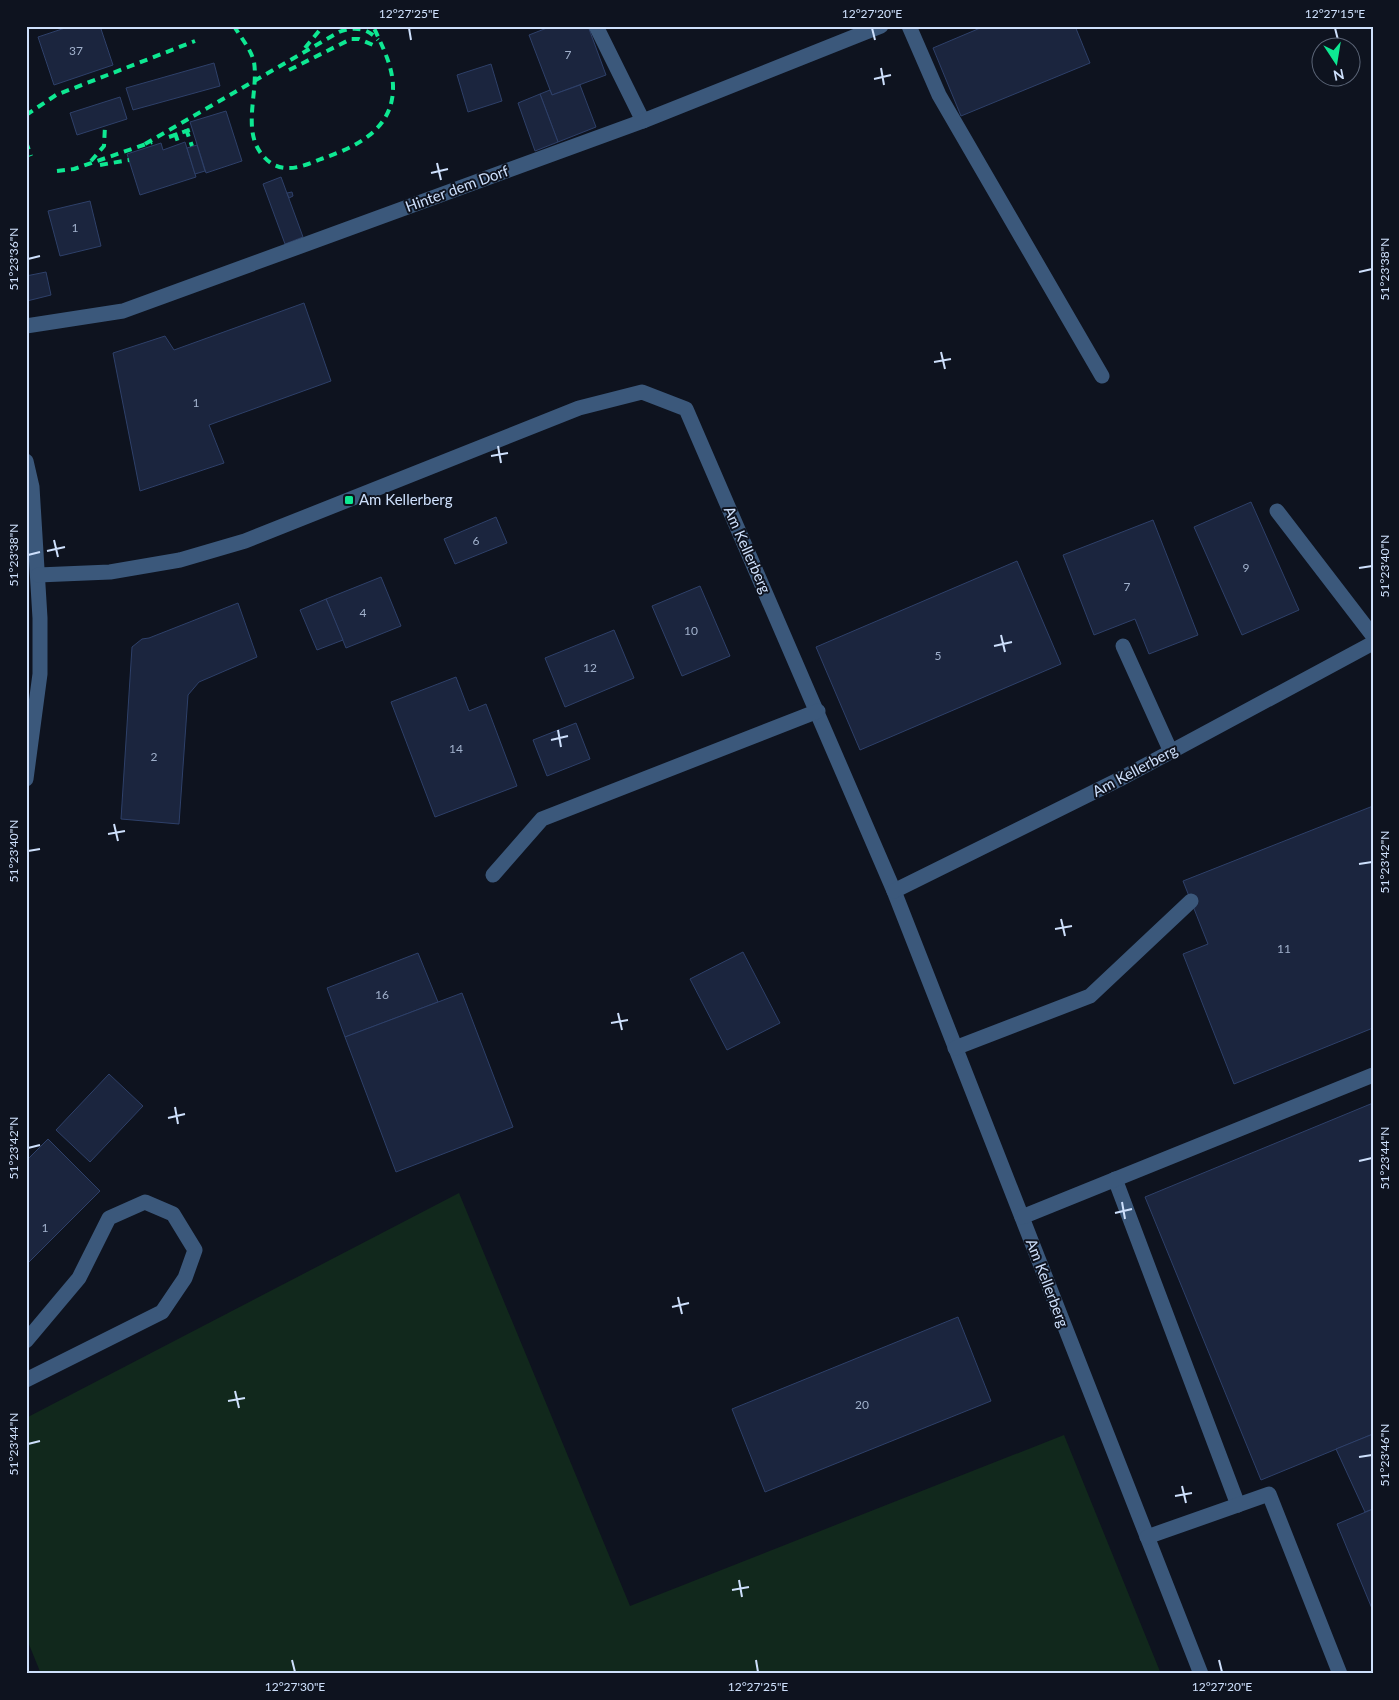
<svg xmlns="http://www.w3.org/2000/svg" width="1399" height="1700" font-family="Lato,sans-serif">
  <rect width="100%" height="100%" fill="#0e131f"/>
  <polygon fill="#11281c" points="459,1193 630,1606 1064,1435 1161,1674 41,1674 26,1637 26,1418"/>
  <g fill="#1b253e" stroke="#2e4069">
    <polygon points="71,26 100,26 113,65 54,85 38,37"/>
    <polygon points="552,26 588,26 606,75 552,95 529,35"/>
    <polygon points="985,26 1075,26 1090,63 961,116 933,48"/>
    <polygon points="214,63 220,86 133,110 126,88"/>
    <polygon points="491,64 502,101 468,112 457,75"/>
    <polygon points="580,85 596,127 558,142 540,94 550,90 552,95"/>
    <polygon points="540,94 558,142 535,151 518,103"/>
    <polygon points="120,97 127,119 77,135 70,113"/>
    <polygon points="226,111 242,161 206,173 190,122"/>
    <polygon points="185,142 196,177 140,195 127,154 161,143 163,150"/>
    <polygon points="197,145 205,171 195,174 187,148"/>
    <polygon points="281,177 303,237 285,244 263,184"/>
    <polygon points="292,192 293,196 289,198 287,193"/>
    <polygon points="90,201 101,246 60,256 48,211"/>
    <polygon points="46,272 51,295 27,301 26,276"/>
    <polygon points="304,303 331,381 209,425 224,463 140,491 113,353 165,336 174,350"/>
    <polygon points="1251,502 1299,610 1242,635 1194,527"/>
    <polygon points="496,517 507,543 455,564 444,539"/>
    <polygon points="1153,520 1198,635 1149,654 1135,619 1094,635 1063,555"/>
    <polygon points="1017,561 1061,664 860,750 816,647"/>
    <polygon points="381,577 401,626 346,648 326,599"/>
    <polygon points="700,586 730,656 682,676 652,606"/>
    <polygon points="326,599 343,640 317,650 300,610"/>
    <polygon points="238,603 257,657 199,682 188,695 179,824 121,819 132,647 142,639 149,638"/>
    <polygon points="614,630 634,678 565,707 545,658"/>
    <polygon points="456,677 469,711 486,704 517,786 435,817 391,702"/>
    <polygon points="576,723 590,759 547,776 533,740"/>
    <polygon points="1373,806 1373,1028 1234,1084 1183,954 1208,944 1183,881"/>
    <polygon points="743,952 780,1023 727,1050 690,979"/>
    <polygon points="418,953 438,1002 345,1037 327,988"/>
    <polygon points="462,993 513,1127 396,1172 345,1037"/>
    <polygon points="109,1074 143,1106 90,1162 56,1130"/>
    <polygon points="1373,1103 1373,1434 1261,1480 1145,1197"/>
    <polygon points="48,1139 100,1191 26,1265 26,1161"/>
    <polygon points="958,1317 991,1401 765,1492 732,1409"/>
    <polygon points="1373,1434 1373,1509 1365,1512 1336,1449"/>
    <polygon points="1373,1509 1373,1611 1337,1524"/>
  </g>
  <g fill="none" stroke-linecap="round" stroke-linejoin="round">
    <g stroke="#3b587b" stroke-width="15">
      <polyline points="596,26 643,121"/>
      <polyline points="909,26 939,95 1102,376"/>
      <polyline points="26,326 123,311 643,121 881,26"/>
      <polyline points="26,461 32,487 40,618 40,674 26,779"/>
      <polyline points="1277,511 1373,636"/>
      <polyline points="38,575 110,572 180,560 245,541 579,408 642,392 686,409 894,891 1201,1674"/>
      <polyline points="1123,646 1171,752"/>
      <polyline points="493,875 542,819 818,711"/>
      <polyline points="894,891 1122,778 1373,643"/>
      <polyline points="955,1048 1090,996 1191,901"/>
      <polyline points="1115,1179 1238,1505"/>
      <polyline points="1022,1217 1373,1075"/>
      <polyline points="26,1341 79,1278 109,1218 145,1202 173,1214 195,1250 185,1278 162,1312 26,1380"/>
      <polyline points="1147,1537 1269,1494 1340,1674"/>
    </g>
    <g stroke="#0ee892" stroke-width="4" stroke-dasharray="8 6" stroke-linecap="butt">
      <path d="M 234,26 C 241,38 251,49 254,62 C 259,93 240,133 265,158 C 281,175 302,167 321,159 C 350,149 386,134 392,99 C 397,73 383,48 373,26"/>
      <polyline points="305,48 323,26"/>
      <polyline points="289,70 351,39 359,39 373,45"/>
      <polyline points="26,115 56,95 195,41"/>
      <polyline points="186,129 192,146"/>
      <polyline points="175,133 179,145"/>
      <polyline points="169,137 192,129"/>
      <polyline points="26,142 31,156"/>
      <path d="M 145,144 L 339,32 C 354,26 368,28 378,40"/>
      <polyline points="91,161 104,146 105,126"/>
      <polyline points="100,165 129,160"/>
      <polyline points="57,171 74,169 152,142"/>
    </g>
  </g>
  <path fill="none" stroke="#cee0fc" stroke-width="2" d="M 409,28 L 411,40M 872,28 L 875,40M 1335,28 L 1338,40M 881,68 L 884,85M 874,79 L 891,75M 437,163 L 441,180M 431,173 L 448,169M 28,259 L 40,256M 1359,272 L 1372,269M 941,352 L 945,369M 934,362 L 951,359M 498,446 L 501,463M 491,456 L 508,453M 54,540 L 58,557M 47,551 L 65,547M 28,555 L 40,552M 1359,568 L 1372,566M 1001,635 L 1005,652M 994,646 L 1012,642M 558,730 L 561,747M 551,740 L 568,736M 114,824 L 118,841M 108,834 L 125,831M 28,851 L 40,849M 1359,864 L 1372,862M 1061,919 L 1065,936M 1055,929 L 1072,926M 618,1013 L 622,1030M 611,1023 L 628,1020M 175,1107 L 178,1124M 168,1118 L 185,1114M 28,1148 L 40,1145M 1359,1161 L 1372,1158M 1122,1202 L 1125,1219M 1115,1213 L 1132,1209M 678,1297 L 682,1314M 672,1307 L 689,1303M 235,1391 L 239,1408M 228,1401 L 245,1398M 28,1444 L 40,1441M 1359,1457 L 1372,1455M 1182,1486 L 1186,1503M 1175,1496 L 1192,1493M 739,1580 L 742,1597M 732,1590 L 749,1587M 292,1660 L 295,1672M 756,1660 L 758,1672M 1219,1660 L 1222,1672"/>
  <rect fill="#0ee892" stroke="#0e131f" stroke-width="2" x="344" y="495" width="10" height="10" rx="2.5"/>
  <g text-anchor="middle" stroke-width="4" stroke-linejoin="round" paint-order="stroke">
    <g font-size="12" fill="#a1b1cc">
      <text x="76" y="55">37</text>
      <text x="568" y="59">7</text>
      <text x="75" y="232">1</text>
      <text x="196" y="407">1</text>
      <text x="476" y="545">6</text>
      <text x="1246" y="572">9</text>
      <text x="1127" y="591">7</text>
      <text x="363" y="617">4</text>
      <text x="691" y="635">10</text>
      <text x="938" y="660">5</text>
      <text x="590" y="672">12</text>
      <text x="456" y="753">14</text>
      <text x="154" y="761">2</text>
      <text x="1284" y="953">11</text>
      <text x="382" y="999">16</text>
      <text x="45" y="1232">1</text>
      <text x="862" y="1409">20</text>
    </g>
    <g font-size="15" fill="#cee0fc" stroke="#0e131f">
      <text transform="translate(457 189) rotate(-20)" y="5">Hinter dem Dorf</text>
      <text transform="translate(747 550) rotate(66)" y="5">Am Kellerberg</text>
      <text transform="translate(1135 771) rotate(-28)" y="5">Am Kellerberg</text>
      <text transform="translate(1047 1283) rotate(69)" y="5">Am Kellerberg</text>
    </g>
    <g font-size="15" fill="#cee0fc" stroke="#0e131f" text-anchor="start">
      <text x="359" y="505">Am Kellerberg</text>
    </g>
  </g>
  <rect width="1399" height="1700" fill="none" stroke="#0e131f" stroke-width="55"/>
  <g transform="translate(1336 62) rotate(168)"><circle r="24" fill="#0e131f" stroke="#5b6577"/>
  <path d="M0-4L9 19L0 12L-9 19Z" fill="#0ee892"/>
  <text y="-8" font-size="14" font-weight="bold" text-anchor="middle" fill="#cee0fc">N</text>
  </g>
  <rect x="28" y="28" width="1344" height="1644" fill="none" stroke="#cee0fc" stroke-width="2"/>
  <g font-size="12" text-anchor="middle" fill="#cee0fc">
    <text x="409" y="18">12°27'25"E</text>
    <text x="872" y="18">12°27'20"E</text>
    <text x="1335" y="18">12°27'15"E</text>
    <text transform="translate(14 259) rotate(-90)" y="4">51°23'36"N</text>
    <text transform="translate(1385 269) rotate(-90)" y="4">51°23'38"N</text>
    <text transform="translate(14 555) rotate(-90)" y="4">51°23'38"N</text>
    <text transform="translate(1385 566) rotate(-90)" y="4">51°23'40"N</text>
    <text transform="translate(14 851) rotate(-90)" y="4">51°23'40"N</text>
    <text transform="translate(1385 862) rotate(-90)" y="4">51°23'42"N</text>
    <text transform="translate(14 1148) rotate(-90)" y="4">51°23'42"N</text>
    <text transform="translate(1385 1158) rotate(-90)" y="4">51°23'44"N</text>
    <text transform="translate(14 1444) rotate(-90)" y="4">51°23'44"N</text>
    <text transform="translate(1385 1455) rotate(-90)" y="4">51°23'46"N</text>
    <text x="295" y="1691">12°27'30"E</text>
    <text x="758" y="1691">12°27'25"E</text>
    <text x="1222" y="1691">12°27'20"E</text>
  </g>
</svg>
